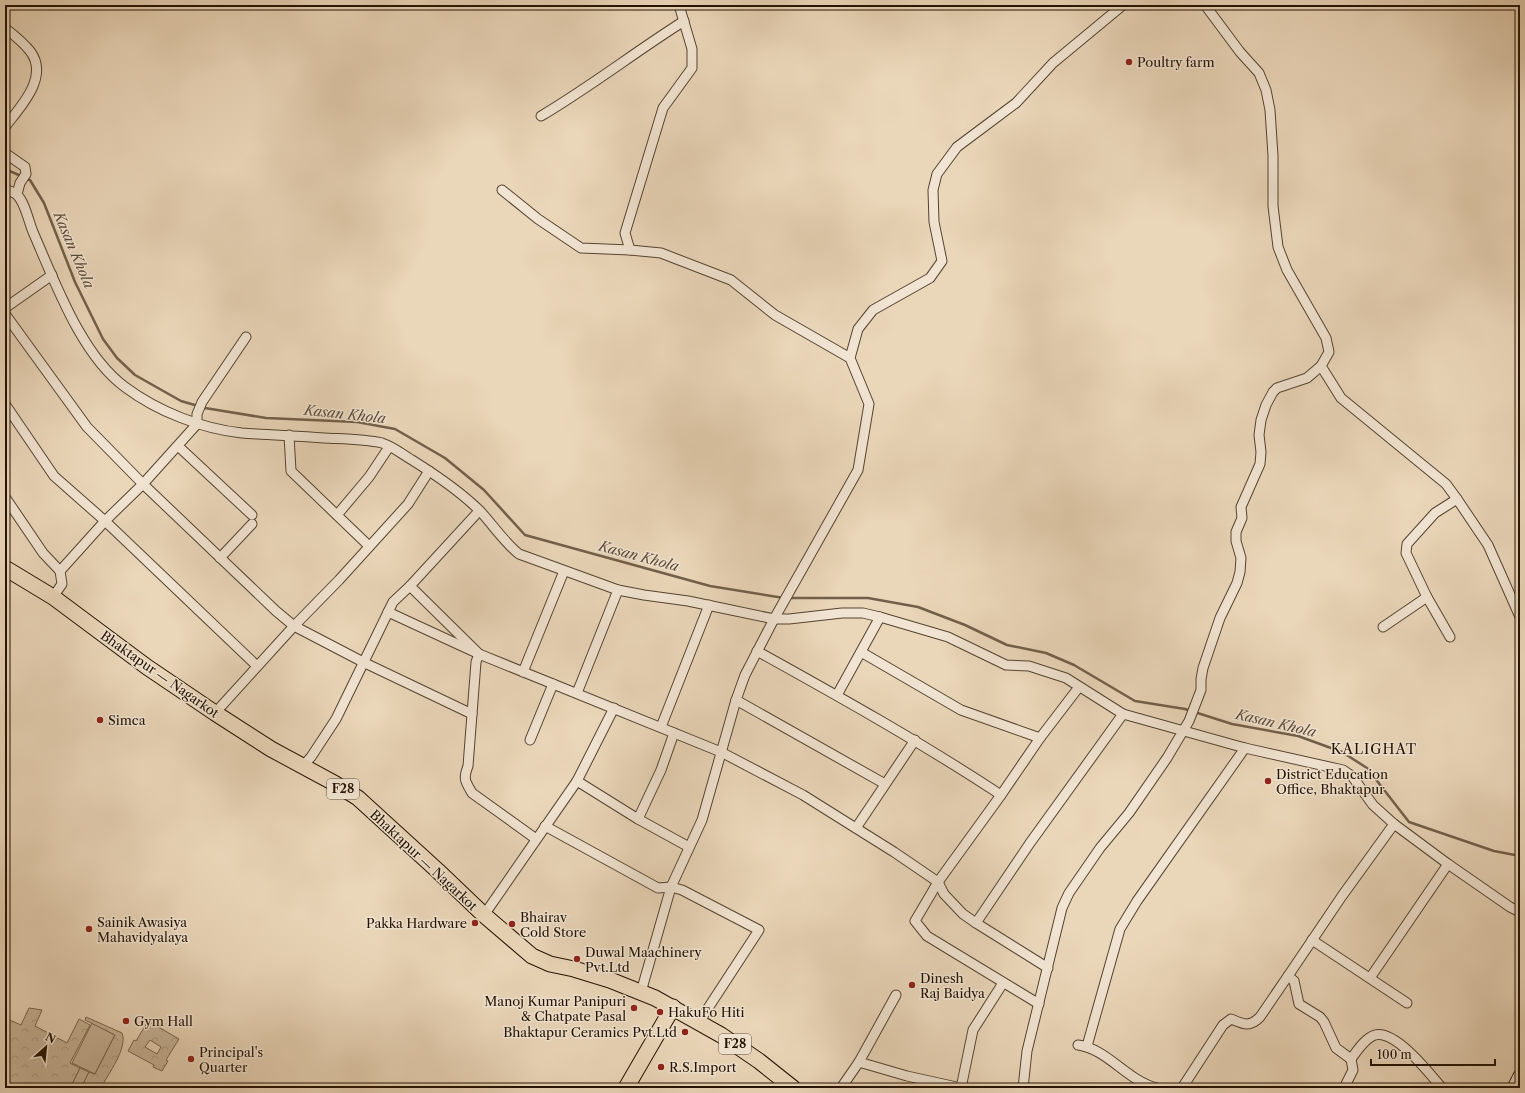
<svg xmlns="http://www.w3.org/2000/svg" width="1525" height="1093" font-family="'Libre Caslon Text',serif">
  <defs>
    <pattern id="forest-crowns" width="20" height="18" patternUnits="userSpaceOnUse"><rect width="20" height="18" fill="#c8b59a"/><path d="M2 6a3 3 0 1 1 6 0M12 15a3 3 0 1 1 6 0" fill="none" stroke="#ac9b83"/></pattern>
  </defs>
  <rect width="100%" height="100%" fill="#ead6b9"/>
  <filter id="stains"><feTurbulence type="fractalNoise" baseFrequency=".005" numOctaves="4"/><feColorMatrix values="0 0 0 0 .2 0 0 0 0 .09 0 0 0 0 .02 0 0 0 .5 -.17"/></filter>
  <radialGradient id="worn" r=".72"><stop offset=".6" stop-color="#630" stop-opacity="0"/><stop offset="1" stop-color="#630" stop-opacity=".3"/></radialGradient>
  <g fill="#c8b59a" stroke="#76644e">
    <polygon points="92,1023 115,1035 95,1074 72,1063"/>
    <polygon points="80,1068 89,1072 81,1088 70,1088"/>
  </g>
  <g fill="url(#forest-crowns)" stroke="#76644e" fill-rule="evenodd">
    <polygon points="29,1008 42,1010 35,1026 67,1043 79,1019 90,1025 70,1063 80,1068 70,1088 5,1088 5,1018 21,1025"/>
    <path d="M 86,1017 L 122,1033 C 128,1048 108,1074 101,1088 L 81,1088 L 89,1072 L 95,1074 L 115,1035 L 85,1020 Z"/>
    <path d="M 148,1021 L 179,1039 L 166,1060 L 168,1061 L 162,1071 L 153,1067 L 154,1065 L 128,1051 L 134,1040 L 136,1041 ZM 150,1040 L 161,1047 L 157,1054 L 145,1047 Z"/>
  </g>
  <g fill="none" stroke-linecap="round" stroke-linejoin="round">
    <g stroke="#725f4b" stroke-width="2.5">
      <polyline points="5,169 21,176"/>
      <polyline points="26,179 30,180 44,203 75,282 103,339 117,358 135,375 181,401 205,408 266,418 357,422 395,429 445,458 484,490 525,535 710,586 784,598"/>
      <polyline points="789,598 868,598 918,607 965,625 1007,645 1046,653 1074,665 1135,701 1185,709 1232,724 1298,736 1342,752 1367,768 1409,822 1494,851 1520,856"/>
    </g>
    <g stroke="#554330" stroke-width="11">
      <g id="street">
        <polyline points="1205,5 1240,52 1259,73 1266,90 1270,110 1273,156 1273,206 1278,247 1287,270 1326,338 1329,352 1321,366 1341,398 1446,484 1457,499 1488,545 1520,617"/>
        <path d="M 5,28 C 14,35 23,42 30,51 C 50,77 20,107 5,127"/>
        <path d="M 541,116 C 590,87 635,52 684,21"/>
        <polyline points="5,153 25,167 26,174 20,183 17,194"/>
        <path d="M 5,189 C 9,191 14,192 17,195 C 25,202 29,223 33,232 C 55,282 81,355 125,387 C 157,411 202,429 242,433 C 269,435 296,436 324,438 C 342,439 364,439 382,443 C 392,446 402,454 412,460 C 436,475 460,491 480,511 C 493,525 504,542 519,554 L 618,590 L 644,595 L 688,601 L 774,619 L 789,619 L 842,613 L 863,613 L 880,617 L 948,637 L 1006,665 L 1029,666 L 1066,678 L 1123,714 L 1245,748 L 1343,770 L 1352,776 L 1373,805 L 1394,824 L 1448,864 L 1510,907 L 1520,912"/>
        <polyline points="502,190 538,219 581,248 630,250 661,253 731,280 775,315 850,358 869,404 858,470 774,619 745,675 736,700 702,820 671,887 641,992"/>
        <polyline points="630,250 625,233 663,108 692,68 692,49 679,5"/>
        <polyline points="5,308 52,275"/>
        <polyline points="5,314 87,427 143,484 276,611 294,626 365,663 472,714"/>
        <polyline points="850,358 858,329 873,310 930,278 942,261 934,222 933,190 937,174 957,147 1016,103 1053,63 1123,5"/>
        <polyline points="5,404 54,476 105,521 257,666"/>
        <polyline points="289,435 291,471 369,546"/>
        <polyline points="178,446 252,515"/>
        <polyline points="5,497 43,553 60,571"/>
        <polyline points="337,515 369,477 389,447"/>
        <polyline points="220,558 252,524"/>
        <path d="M 410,586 L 479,654 L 476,662 L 468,766 C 463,779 465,781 472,793 L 536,839"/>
        <polyline points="53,597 62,584 60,571 105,521 143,484 197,424 197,414 202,402 246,337"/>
        <polyline points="388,612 479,654 721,752 803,795 894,852 938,882 944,894 963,914 976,923 1048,968"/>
        <polyline points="1383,627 1427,597"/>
        <polyline points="1450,637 1427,597 1406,553 1407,544 1435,513 1457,499"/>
        <path d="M 757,651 C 840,697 922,743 1001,795"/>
        <polyline points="861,652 961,710 1040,738"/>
        <polyline points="523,672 564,571"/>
        <polyline points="577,693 618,590"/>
        <polyline points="837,695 880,617"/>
        <polyline points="736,700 885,784"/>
        <polyline points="215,713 294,626 339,580 408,504 429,471"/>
        <polyline points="661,727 709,605"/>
        <polyline points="530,740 553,684"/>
        <polyline points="302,767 311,757 336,719 393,602 410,586 479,511"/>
        <polyline points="577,781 638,819 689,847"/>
        <polyline points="638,819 661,770 674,733"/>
        <polyline points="545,826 658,888 671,887 682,890 759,930 699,1022"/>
        <polyline points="856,828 915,740"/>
        <polyline points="484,915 577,781 614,708"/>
        <polyline points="976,923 1030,843 1123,714"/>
        <polyline points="1312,940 1407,1003"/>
        <polyline points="1288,976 1342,896 1394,824"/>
        <polyline points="1370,978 1448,864"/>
        <polyline points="1039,1004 927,936 915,921 938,882 1001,795 1040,738 1079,687"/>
        <path d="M 1078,1045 C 1108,1049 1127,1081 1157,1088"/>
        <polyline points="1087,1046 1120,929 1137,901 1245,748"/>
        <path d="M 1351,1059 C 1357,1051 1365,1038 1375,1035 C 1396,1030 1430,1074 1442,1088"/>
        <polyline points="859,1062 907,1076 961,1088"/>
        <polyline points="841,1088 859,1062 896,995"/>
        <polyline points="961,1088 973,1030 1003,983"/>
        <polyline points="1023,1088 1027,1051 1062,908 1069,893 1100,848 1129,813 1167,758 1189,721 1201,690 1201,679 1203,668 1220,618 1237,583 1240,572 1241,558 1236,541 1236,532 1242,518 1241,507 1260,464 1261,452 1259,435 1261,420 1266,405 1273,392 1277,388 1307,378 1321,366"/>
        <path d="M 1182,1088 L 1223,1025 L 1231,1019 C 1243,1024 1249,1028 1260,1017 L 1288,976 L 1294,981 L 1299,1004 L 1320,1017 L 1324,1022 L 1336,1048 L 1351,1059 L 1353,1070 L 1344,1088"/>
      </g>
    </g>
    <g stroke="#231202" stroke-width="15">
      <polyline id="secondary" points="1514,1088 1520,1076"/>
    </g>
    <g stroke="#231202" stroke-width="17">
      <g id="primary">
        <polyline points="5,568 53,597 147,667 215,713 271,749 334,783 358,798 438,871 484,915 532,956 550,964 574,969 610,980 655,998 721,1035 759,1061 793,1088"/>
        <polyline points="626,1088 673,1007"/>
      </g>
    </g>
    <use href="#street" stroke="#f1e4d2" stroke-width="9"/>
    <use href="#secondary" stroke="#f1e4d2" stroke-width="13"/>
    <use href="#primary" stroke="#ead6b9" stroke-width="15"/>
  </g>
  <g fill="#8f2418" stroke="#f1e4d2" stroke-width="1.5">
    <circle cx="1129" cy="62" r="4"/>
    <circle cx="100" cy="720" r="4"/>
    <circle cx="1268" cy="781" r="4"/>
    <circle cx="475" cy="923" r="4"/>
    <circle cx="512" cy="924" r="4"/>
    <circle cx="89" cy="929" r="4"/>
    <circle cx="577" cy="959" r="4"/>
    <circle cx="912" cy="985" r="4"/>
    <circle cx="634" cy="1008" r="4"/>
    <circle cx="660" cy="1012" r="4"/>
    <circle cx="126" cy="1021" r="4"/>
    <circle cx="685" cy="1032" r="4"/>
    <circle cx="191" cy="1059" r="4"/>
    <circle cx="661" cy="1067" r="4"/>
  </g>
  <g text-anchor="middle" stroke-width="3" stroke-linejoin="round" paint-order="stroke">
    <g fill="#f1e4d2" stroke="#615140" stroke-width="1">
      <rect x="327" y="779" width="32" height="20" rx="3"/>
      <rect x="719" y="1034" width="32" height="20" rx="3"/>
    </g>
    <g font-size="12" font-weight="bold" fill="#231202">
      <text x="343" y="793">F28</text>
      <text x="735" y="1048">F28</text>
    </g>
    <g font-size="13" fill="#231202" stroke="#f1e4d2" text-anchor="start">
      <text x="1137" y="67">Poultry farm</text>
      <text x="108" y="725">Simca</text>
      <text x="1276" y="779">District Education<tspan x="1276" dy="15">Office, Bhaktapur</tspan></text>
      <text x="520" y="922">Bhairav<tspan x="520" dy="15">Cold Store</tspan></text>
      <text x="97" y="927">Sainik Awasiya<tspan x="97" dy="15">Mahavidyalaya</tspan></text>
      <text x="467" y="928" text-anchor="end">Pakka Hardware</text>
      <text x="585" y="957">Duwal Maachinery<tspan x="585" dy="15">Pvt.Ltd</tspan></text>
      <text x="920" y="983">Dinesh<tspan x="920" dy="15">Raj Baidya</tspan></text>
      <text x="626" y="1006" text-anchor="end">Manoj Kumar Panipuri<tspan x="626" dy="15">&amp; Chatpate Pasal</tspan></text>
      <text x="668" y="1017">HakuFo Hiti</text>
      <text x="134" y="1026">Gym Hall</text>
      <text x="677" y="1037" text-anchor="end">Bhaktapur Ceramics Pvt.Ltd</text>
      <text x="199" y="1057">Principal's<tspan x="199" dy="15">Quarter</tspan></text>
      <text x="669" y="1072">R.S.Import</text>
    </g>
    <g font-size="13" fill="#231202" stroke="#f1e4d2">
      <text transform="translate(160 674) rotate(35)" y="5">Bhaktapur — Nagarkot</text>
      <text transform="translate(424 860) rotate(43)" y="5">Bhaktapur — Nagarkot</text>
    </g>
    <g font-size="14" font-style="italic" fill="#5e4c38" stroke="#f1e4d2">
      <text transform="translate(74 250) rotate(67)" y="5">Kasan Khola</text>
      <text transform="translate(345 414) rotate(6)" y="5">Kasan Khola</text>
      <text transform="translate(639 556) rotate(15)" y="5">Kasan Khola</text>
      <text transform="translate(1276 723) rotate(13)" y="5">Kasan Khola</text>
    </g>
    <g font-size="14" letter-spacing="1" fill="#231202" stroke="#f1e4d2">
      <text x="1374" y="754">KALIGHAT</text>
    </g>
  </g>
  <rect width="1525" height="1093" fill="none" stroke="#ead6b9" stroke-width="20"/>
  <rect x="6" y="6" width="1513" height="1081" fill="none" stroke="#231202" stroke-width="2"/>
  <rect x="10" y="10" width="1505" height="1073" fill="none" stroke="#231202"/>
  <g transform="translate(46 1047) rotate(27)" stroke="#f1e4d2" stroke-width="3" paint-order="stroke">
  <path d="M0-3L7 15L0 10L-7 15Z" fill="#231202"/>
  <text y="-6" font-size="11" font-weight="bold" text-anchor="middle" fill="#231202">N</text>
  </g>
  <path d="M1371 1059v6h124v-6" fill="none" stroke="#231202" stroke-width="2"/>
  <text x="1377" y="1059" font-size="12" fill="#231202" stroke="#f1e4d2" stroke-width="3" paint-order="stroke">100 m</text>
  <rect width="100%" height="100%" filter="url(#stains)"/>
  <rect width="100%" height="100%" fill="url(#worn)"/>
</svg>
